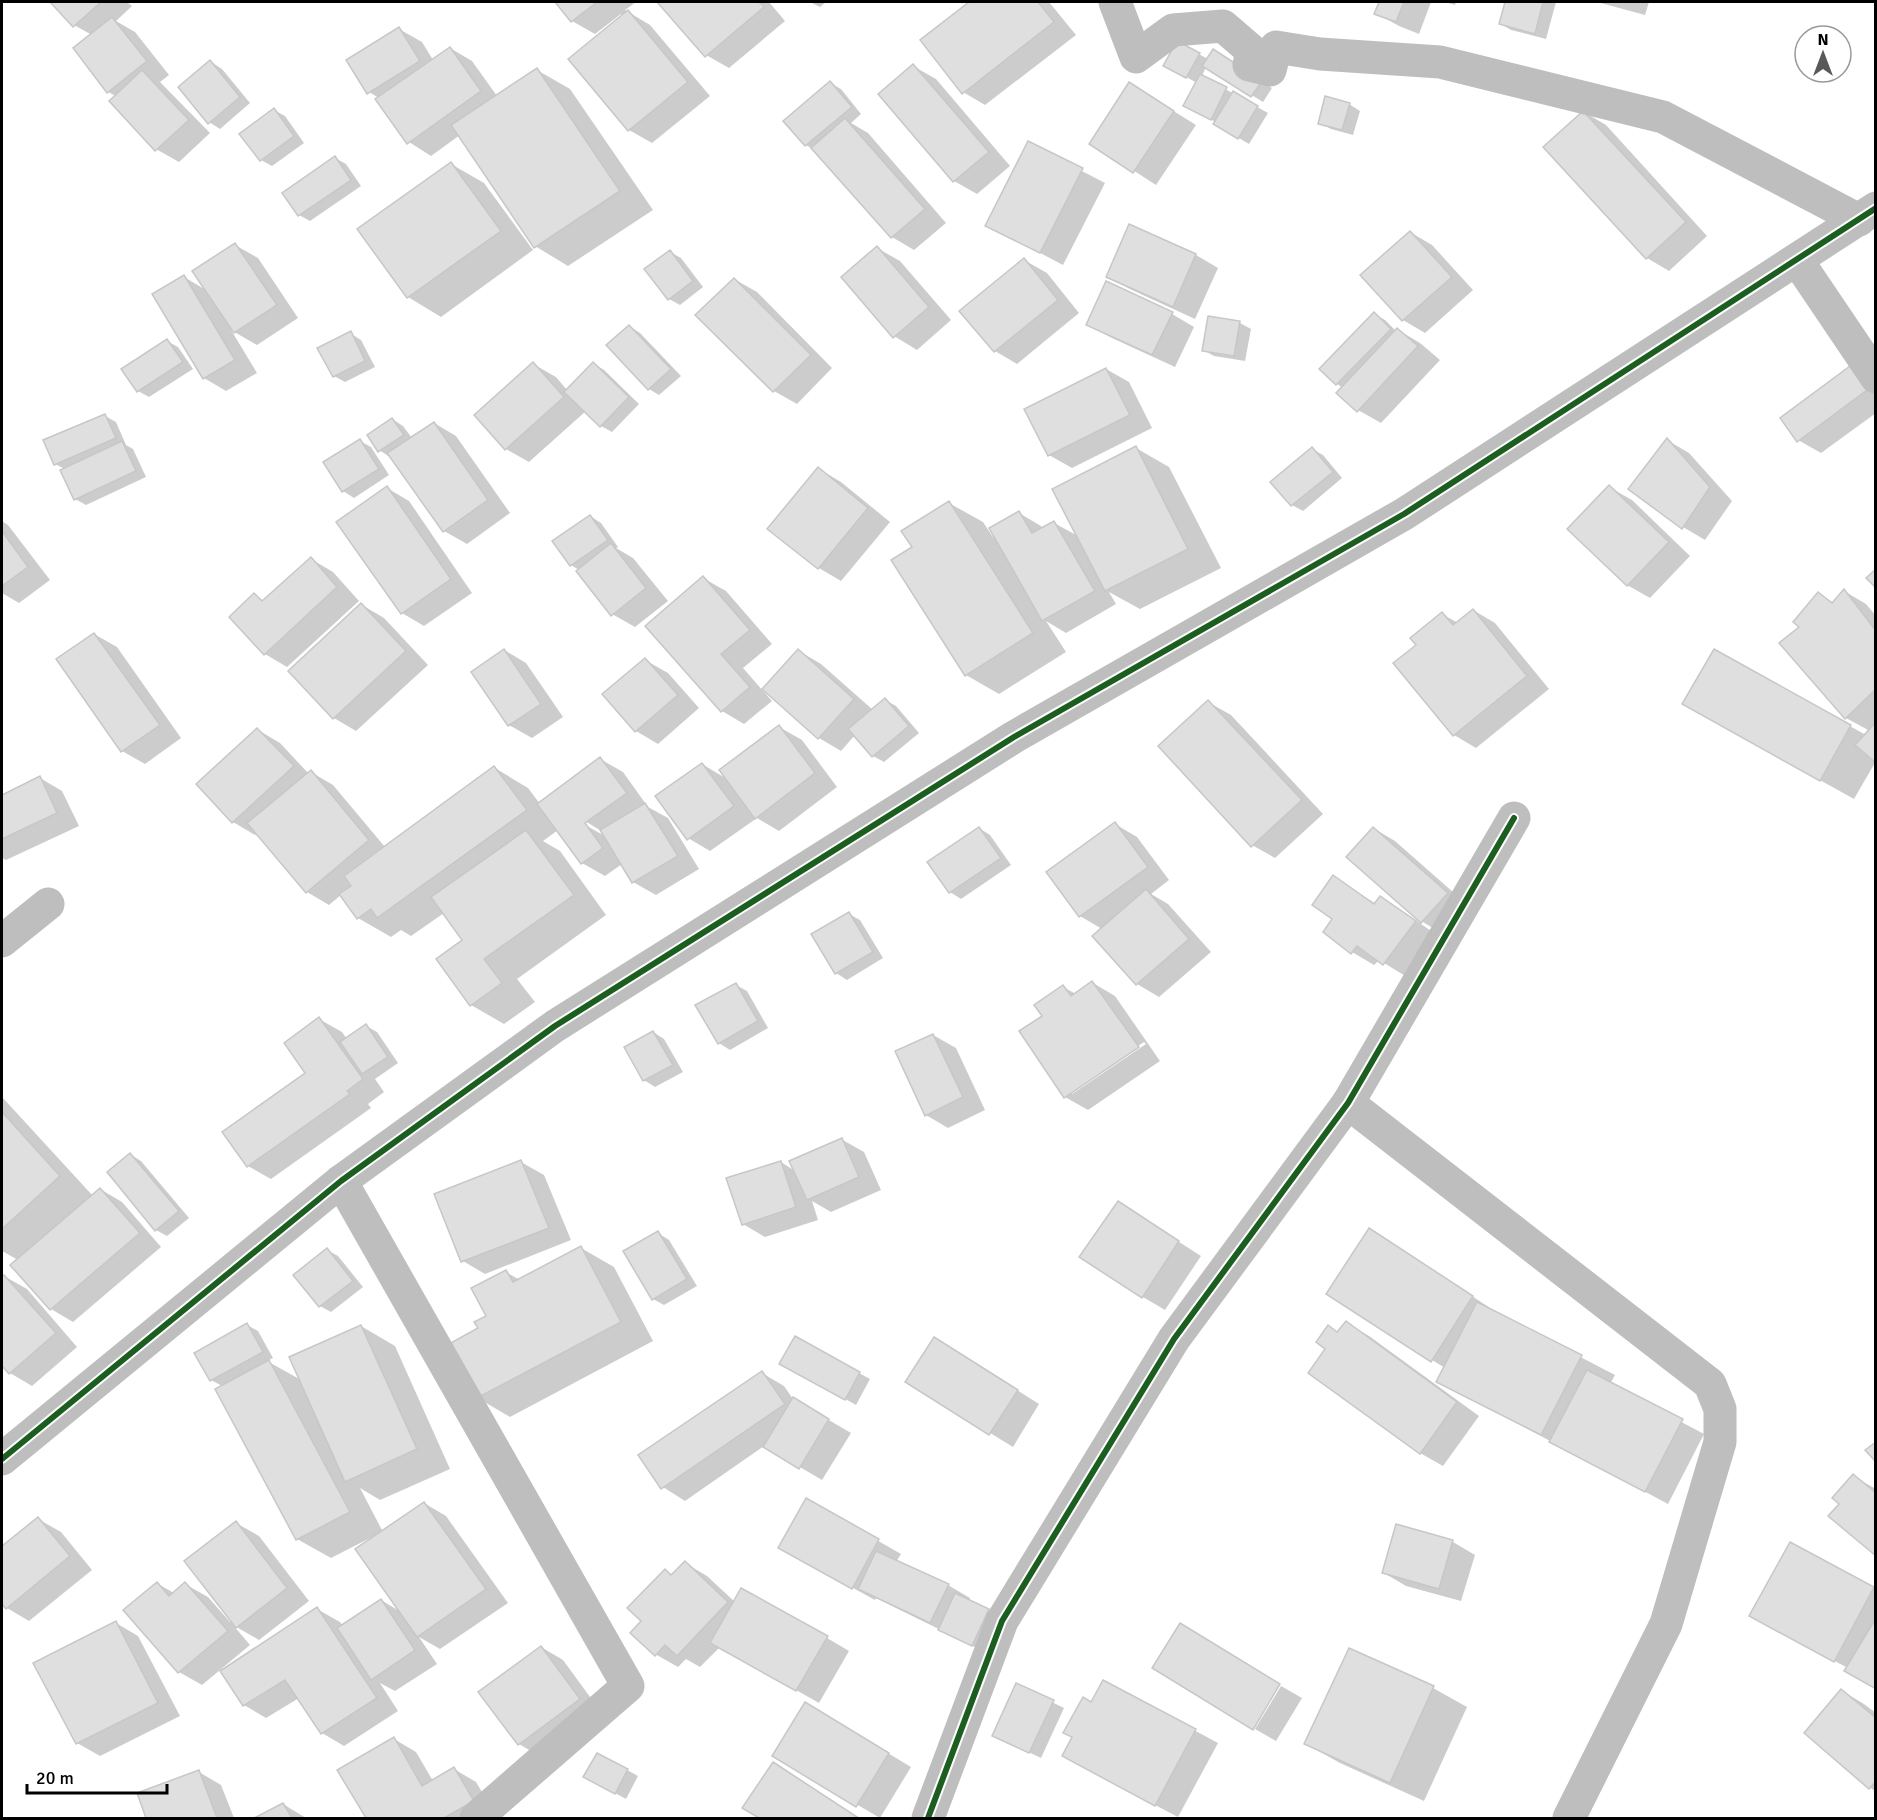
<svg xmlns="http://www.w3.org/2000/svg" width="1877" height="1820" font-family="Signika,sans-serif">
  <rect width="100%" height="100%" fill="#fff"/>
  <g fill="#0003" fill-rule="evenodd">
    <polygon points="52,2 127,2 132,6 116,21 135,32 169,75 160,82 210,133 179,162 156,149 116,96 108,92 92,35 74,25"/>
    <polygon points="557,2 636,2 625,10 650,25 710,96 652,143 629,130 570,59 623,16 621,14 595,34 572,21"/>
    <polygon points="659,2 769,2 785,21 729,68 706,55"/>
    <polygon points="810,2 826,2 820,7"/>
    <polygon points="972,2 1049,2 1076,35 985,105 963,92 922,40"/>
    <polygon points="1380,2 1431,2 1419,34 1399,26 1376,13"/>
    <polygon points="1445,2 1456,2 1455,5"/>
    <polygon points="1506,2 1556,2 1546,39 1511,30 1501,24"/>
    <polygon points="1597,2 1649,2 1645,15"/>
    <polygon points="399,29 422,42 433,60 450,48 472,61 497,96 537,70 570,89 653,210 568,266 535,246 460,135 431,156 409,142 379,98 369,92"/>
    <polygon points="1178,43 1208,59 1225,57 1272,88 1263,102 1206,67 1202,76 1268,113 1249,144 1215,124 1216,122 1196,112 1197,83 1165,65"/>
    <polygon points="211,62 222,69 250,103 220,129 209,122"/>
    <polygon points="913,66 936,79 1010,166 977,194 954,181"/>
    <polygon points="830,83 841,89 861,114 851,123 868,133 946,223 914,250 892,237 814,150 806,145"/>
    <polygon points="1130,84 1196,125 1156,185 1091,143"/>
    <polygon points="1349,104 1360,111 1353,135 1331,129 1320,123"/>
    <polygon points="274,110 285,116 304,143 272,166 261,160"/>
    <polygon points="1584,112 1606,125 1707,236 1669,271 1647,258"/>
    <polygon points="1028,143 1105,183 1063,265 987,225"/>
    <polygon points="335,158 346,164 361,186 310,221 299,215"/>
    <polygon points="451,164 484,183 533,250 441,317 408,297"/>
    <polygon points="1130,226 1196,255 1218,268 1195,319 1130,289 1107,276"/>
    <polygon points="1410,232 1432,245 1473,290 1425,333 1403,320"/>
    <polygon points="235,245 258,258 298,318 257,345 231,330 257,373 226,391 204,378 184,277 206,290"/>
    <polygon points="877,248 900,261 951,320 917,350 894,336"/>
    <polygon points="670,252 681,258 703,287 680,305 669,299"/>
    <polygon points="1024,260 1047,273 1079,313 1017,364 995,351"/>
    <polygon points="734,279 757,292 832,368 797,404 774,391 697,315"/>
    <polygon points="1172,314 1194,327 1175,367 1110,337 1087,324"/>
    <polygon points="1374,314 1385,320 1396,331 1398,330 1420,343 1440,360 1381,423 1358,410 1343,388 1337,384"/>
    <polygon points="1209,318 1240,323 1251,329 1245,361 1214,356 1203,350"/>
    <polygon points="629,326 640,333 681,376 659,395 649,389"/>
    <polygon points="350,333 361,340 375,367 345,382 334,376"/>
    <polygon points="167,341 178,347 193,369 149,397 138,391 123,370"/>
    <polygon points="593,363 604,370 639,404 612,432 601,426 586,411 529,462 506,449 533,364 556,377 567,390"/>
    <polygon points="1850,368 1876,385 1876,413 1821,453 1798,440"/>
    <polygon points="1106,369 1129,382 1152,428 1072,468 1049,455"/>
    <polygon points="105,416 116,422 126,445 133,449 146,477 86,505 75,499 65,469 55,464"/>
    <polygon points="392,419 403,426 412,438 434,423 456,436 510,513 467,544 444,531 390,457 379,450"/>
    <polygon points="1667,440 1689,453 1732,501 1705,540 1683,527"/>
    <polygon points="360,441 371,447 389,475 354,498 343,491"/>
    <polygon points="1136,448 1169,467 1221,568 1140,609 1109,592 1116,604 1066,633 1046,621 1066,652 999,694 966,675 914,548 949,503 983,522 993,537 1019,513 1041,526 1043,529 1054,523 1078,536"/>
    <polygon points="1312,449 1323,455 1342,478 1303,511 1292,505"/>
    <polygon points="819,469 841,482 890,522 841,581 819,568"/>
    <polygon points="1609,487 1632,500 1690,556 1650,598 1627,585"/>
    <polygon points="387,488 409,501 472,593 424,626 402,613"/>
    <polygon points="590,516 601,523 618,547 616,548 633,558 668,601 635,627 612,614 579,570 571,565"/>
    <polygon points="2,521 8,525 50,580 19,603 2,593"/>
    <polygon points="311,559 333,572 359,601 287,667 265,654 255,595 264,601"/>
    <polygon points="703,578 726,591 772,644 743,668 772,701 744,724 722,711"/>
    <polygon points="1844,591 1866,604 1876,616 1876,761 1854,799 1717,723 1714,651 1866,735 1870,731 1846,718 1801,627 1819,594 1834,603"/>
    <polygon points="362,605 384,618 428,665 356,731 334,718"/>
    <polygon points="1473,610 1495,623 1549,689 1476,748 1454,735 1442,614 1458,623"/>
    <polygon points="94,634 117,647 181,738 145,764 122,751"/>
    <polygon points="504,650 526,663 563,717 532,738 509,725 473,672"/>
    <polygon points="799,651 821,664 873,710 885,700 896,706 919,733 884,762 873,756 855,735 841,751 819,738"/>
    <polygon points="645,660 668,673 699,708 658,744 636,731"/>
    <polygon points="1208,702 1231,715 1323,814 1275,858 1252,845"/>
    <polygon points="779,727 802,740 837,787 779,831 757,818 710,851 688,838 702,764 727,779"/>
    <path d="M 258,730 L 280,743 L 309,774 L 311,772 L 333,785 L 385,847 L 495,768 L 528,788 L 540,804 L 600,759 L 623,772 L 648,807 L 668,818 L 699,869 L 656,895 L 633,882 L 622,864 L 605,876 L 582,863 L 558,830 L 543,841 L 560,851 L 606,915 L 517,979 L 535,1002 L 504,1024 L 471,1005 L 464,940 L 444,913 L 411,936 L 401,930 L 391,937 L 358,918 L 341,895 L 329,905 L 307,892 L 258,833 L 255,835 L 233,822 L 198,784 ZM 580,818 L 603,832 L 603,835 L 578,821 Z"/>
    <polygon points="40,778 62,791 79,826 6,860 2,858 2,797"/>
    <polygon points="1115,824 1137,837 1169,880 1151,894 1168,904 1211,952 1159,997 1137,984 1102,929 1080,916 1048,872"/>
    <polygon points="979,828 990,835 1011,865 961,899 950,892"/>
    <polygon points="1373,828 1395,841 1470,907 1444,935 1423,922 1421,924 1437,935 1407,977 1379,960 1374,965 1352,952 1334,919 1334,877 1376,904 1381,898 1420,923 1421,921"/>
    <polygon points="849,914 860,920 883,958 847,980 836,973 813,935"/>
    <path d="M 1093,983 L 1115,996 L 1160,1061 L 1088,1110 L 1065,1097 L 1044,1016 L 1063,987 L 1076,994 ZM 1144,1042 L 1146,1044 L 1072,1094 L 1072,1091 Z"/>
    <polygon points="736,985 747,991 768,1028 730,1050 719,1043"/>
    <polygon points="319,1019 342,1032 347,1039 366,1026 377,1032 398,1063 375,1079 384,1092 368,1104 371,1108 271,1179 248,1166 307,1073"/>
    <polygon points="653,1032 664,1039 683,1072 655,1087 644,1080"/>
    <polygon points="933,1035 956,1048 985,1110 948,1128 926,1115"/>
    <polygon points="2,1097 93,1196 100,1189 122,1202 161,1247 73,1322 51,1309 18,1260 2,1251"/>
    <polygon points="841,1139 864,1152 881,1190 831,1212 812,1201 818,1220 765,1237 743,1224 781,1162 795,1171"/>
    <polygon points="131,1155 141,1161 189,1218 167,1236 156,1230"/>
    <polygon points="521,1162 544,1175 571,1240 485,1274 463,1261"/>
    <polygon points="1118,1203 1201,1256 1165,1310 1143,1297"/>
    <polygon points="1369,1230 1403,1250 1505,1318 1615,1375 1610,1384 1704,1434 1668,1504 1438,1381 1445,1368 1432,1360"/>
    <polygon points="658,1233 669,1240 697,1286 664,1305 653,1299"/>
    <polygon points="581,1248 614,1267 653,1341 510,1417 476,1397 480,1329 488,1317 506,1272 520,1280"/>
    <polygon points="327,1250 338,1256 363,1287 331,1312 320,1306"/>
    <polygon points="4,1276 27,1289 77,1347 32,1386 10,1373 2,1363 2,1279"/>
    <polygon points="1346,1323 1369,1336 1479,1416 1443,1466 1420,1453"/>
    <polygon points="247,1325 258,1331 273,1358 267,1361 301,1380 361,1326 395,1346 450,1469 380,1500 360,1488 383,1532 424,1503 446,1516 508,1603 440,1649 419,1637 437,1664 395,1691 380,1683 398,1711 344,1746 322,1733 299,1698 266,1718 244,1705 317,1609 340,1622 343,1626 381,1600 401,1612 374,1536 331,1558 297,1539 222,1386 211,1380"/>
    <polygon points="795,1338 870,1379 856,1405 781,1363"/>
    <polygon points="957,1352 1039,1404 1013,1447 907,1382"/>
    <polygon points="762,1373 784,1386 793,1399 851,1433 822,1480 764,1446 685,1501 663,1487"/>
    <polygon points="1853,1476 1876,1489 1876,1554 1841,1504"/>
    <polygon points="807,1500 901,1554 896,1562 948,1585 970,1598 969,1601 999,1616 983,1651 876,1598 875,1600 802,1560"/>
    <polygon points="38,1519 61,1532 92,1570 29,1621 7,1608 2,1602 2,1548"/>
    <polygon points="236,1523 259,1536 309,1601 259,1640 233,1625 250,1645 202,1685 179,1672 126,1610 158,1584 174,1593 185,1584 208,1597 230,1622 232,1620"/>
    <polygon points="1397,1526 1453,1542 1475,1555 1461,1601 1406,1586 1384,1573"/>
    <polygon points="1790,1544 1876,1589 1876,1687 1848,1668 1773,1629"/>
    <polygon points="685,1563 707,1576 735,1602 827,1638 849,1651 819,1703 720,1647 700,1667 686,1659 678,1667 655,1654 643,1621 665,1571 673,1575"/>
    <polygon points="116,1623 138,1636 180,1716 100,1756 77,1743"/>
    <polygon points="541,1647 563,1660 601,1712 541,1757 519,1744"/>
    <polygon points="1349,1650 1433,1688 1467,1707 1424,1801 1340,1763 1306,1744"/>
    <polygon points="1104,1682 1218,1743 1178,1817 1086,1769 1092,1704"/>
    <polygon points="1017,1685 1064,1708 1041,1758 994,1736"/>
    <polygon points="1281,1686 1302,1698 1276,1741 1255,1729"/>
    <polygon points="1842,1691 1864,1704 1876,1713 1876,1791 1870,1788"/>
    <polygon points="828,1717 911,1767 880,1818 774,1756"/>
    <polygon points="394,1739 416,1752 433,1781 454,1769 476,1782 495,1814 488,1818 368,1818 340,1771"/>
    <polygon points="774,1764 796,1777 860,1818 761,1818 744,1808"/>
    <polygon points="627,1770 638,1776 626,1799 585,1777"/>
    <polygon points="199,1772 221,1785 234,1818 148,1818 139,1794"/>
    <polygon points="283,1804 306,1818 257,1818"/>
  </g>
  <g fill="#dfdfdf" stroke="#c7c7c7" stroke-width="1.5">
    <polygon points="50,2 101,2 73,27"/>
    <polygon points="555,2 597,2 571,22"/>
    <polygon points="657,2 759,2 764,7 705,57"/>
    <polygon points="969,2 1038,2 1054,22 962,94 920,40"/>
    <polygon points="1379,2 1404,2 1396,22 1374,14"/>
    <polygon points="1505,2 1543,2 1535,34 1499,24"/>
    <polygon points="628,10 688,82 628,131 568,59"/>
    <polygon points="112,17 147,61 107,93 73,48"/>
    <polygon points="399,27 420,61 367,94 346,60"/>
    <polygon points="1177,41 1200,53 1186,78 1163,66"/>
    <polygon points="450,47 481,91 407,144 375,99"/>
    <polygon points="1213,49 1262,81 1251,97 1202,66"/>
    <polygon points="210,60 240,97 208,124 178,87"/>
    <polygon points="913,64 989,152 953,182 878,94"/>
    <polygon points="537,68 620,191 534,248 451,125"/>
    <polygon points="142,70 189,120 155,151 109,101"/>
    <polygon points="1200,74 1227,87 1211,120 1183,106"/>
    <polygon points="830,81 852,107 805,146 783,121"/>
    <polygon points="1129,82 1174,111 1133,173 1089,144"/>
    <polygon points="1233,91 1258,106 1238,139 1213,124"/>
    <polygon points="1325,96 1350,103 1342,130 1318,124"/>
    <polygon points="274,108 294,136 260,161 239,134"/>
    <polygon points="1583,111 1686,222 1646,259 1543,147"/>
    <polygon points="845,118 925,209 891,238 811,148"/>
    <polygon points="1028,141 1083,168 1040,253 985,226"/>
    <polygon points="335,156 351,180 298,216 282,193"/>
    <polygon points="451,162 501,231 407,298 357,229"/>
    <polygon points="1129,224 1196,254 1173,307 1106,277"/>
    <polygon points="1410,231 1452,277 1402,321 1360,275"/>
    <polygon points="235,243 277,305 234,333 192,271"/>
    <polygon points="877,246 929,307 893,338 841,277"/>
    <polygon points="670,250 693,281 668,300 644,269"/>
    <polygon points="1024,258 1058,300 994,352 959,311"/>
    <polygon points="184,275 235,360 203,379 152,294"/>
    <polygon points="734,278 811,355 773,392 695,315"/>
    <polygon points="1106,281 1173,312 1152,355 1086,325"/>
    <polygon points="1374,312 1391,329 1336,385 1319,369"/>
    <polygon points="1208,316 1240,321 1234,356 1202,351"/>
    <polygon points="629,325 671,369 648,390 606,345"/>
    <polygon points="1397,328 1418,346 1357,412 1336,393"/>
    <polygon points="351,331 365,361 333,377 317,348"/>
    <polygon points="167,339 183,362 137,392 121,369"/>
    <polygon points="533,362 564,397 505,450 474,415"/>
    <polygon points="593,362 629,397 600,427 564,392"/>
    <polygon points="1850,366 1867,390 1797,442 1780,418"/>
    <polygon points="1106,368 1130,415 1048,456 1024,409"/>
    <polygon points="105,414 116,438 54,465 43,440"/>
    <polygon points="392,418 404,435 378,452 367,435"/>
    <polygon points="434,422 488,500 443,532 387,453"/>
    <polygon points="1667,438 1710,487 1682,529 1628,489"/>
    <polygon points="360,439 379,469 342,492 323,462"/>
    <polygon points="122,441 136,471 74,500 60,470"/>
    <polygon points="1136,446 1188,549 1105,591 1052,489"/>
    <polygon points="1312,447 1333,472 1291,506 1270,482"/>
    <polygon points="818,467 868,508 818,569 767,529"/>
    <polygon points="1609,485 1669,542 1627,586 1567,529"/>
    <polygon points="387,486 451,579 401,614 336,522"/>
    <polygon points="949,501 1033,633 965,676 891,560 912,547 901,531"/>
    <polygon points="1019,511 1032,533 1054,521 1095,591 1042,621 989,528"/>
    <polygon points="590,515 608,540 570,566 552,541"/>
    <polygon points="2,531 28,567 2,586"/>
    <polygon points="611,543 646,588 611,616 576,571"/>
    <polygon points="311,557 337,587 264,655 229,617 254,593 262,601"/>
    <polygon points="1876,569 1876,588 1866,578"/>
    <polygon points="703,576 750,630 721,654 750,687 721,712 645,626"/>
    <polygon points="1844,589 1876,631 1876,689 1845,719 1779,643 1799,627 1793,622 1818,592 1832,603"/>
    <polygon points="361,603 406,651 333,719 288,671"/>
    <polygon points="1473,609 1527,676 1453,736 1393,663 1416,645 1410,638 1442,612 1453,625"/>
    <polygon points="94,633 160,725 121,752 56,659"/>
    <polygon points="504,649 541,704 508,726 471,672"/>
    <polygon points="798,649 854,699 818,739 762,689"/>
    <polygon points="1714,649 1851,725 1820,781 1682,704"/>
    <polygon points="645,658 678,695 635,732 602,694"/>
    <polygon points="885,698 909,726 872,757 848,729"/>
    <polygon points="1208,700 1302,800 1251,847 1158,746"/>
    <polygon points="1876,722 1876,763 1855,745"/>
    <polygon points="779,725 815,773 755,819 719,770"/>
    <polygon points="257,728 294,766 232,823 196,784"/>
    <polygon points="600,757 627,793 585,823 603,848 581,864 537,804"/>
    <polygon points="702,763 734,806 687,840 655,796"/>
    <polygon points="494,766 527,810 377,918 371,909 357,919 339,894 351,886 344,876"/>
    <polygon points="311,770 369,840 306,893 247,823"/>
    <polygon points="40,776 57,813 2,839 2,795"/>
    <polygon points="645,803 678,856 632,883 600,830"/>
    <polygon points="1115,822 1148,867 1079,917 1046,872"/>
    <polygon points="979,827 1001,858 949,893 927,862"/>
    <polygon points="1373,827 1448,893 1421,923 1346,857"/>
    <polygon points="526,830 574,895 484,959 502,983 470,1006 436,959 462,940 431,897"/>
    <polygon points="1333,875 1374,904 1380,896 1416,921 1383,965 1357,946 1351,954 1323,932 1332,919 1312,905"/>
    <polygon points="1146,889 1189,939 1136,985 1092,936"/>
    <polygon points="849,912 873,952 835,974 811,934"/>
    <polygon points="1092,981 1139,1047 1064,1098 1019,1031 1042,1016 1034,1005 1063,985 1071,996"/>
    <polygon points="736,983 758,1021 718,1044 695,1005"/>
    <polygon points="319,1017 363,1079 347,1091 350,1094 247,1167 222,1132 305,1073 284,1043"/>
    <polygon points="366,1024 388,1057 362,1074 340,1042"/>
    <polygon points="653,1031 673,1065 643,1081 624,1047"/>
    <polygon points="933,1034 963,1097 925,1116 895,1051"/>
    <polygon points="2,1112 60,1176 2,1229"/>
    <polygon points="842,1138 859,1177 807,1200 789,1161"/>
    <polygon points="130,1153 179,1211 155,1231 107,1172"/>
    <polygon points="521,1160 549,1228 461,1262 434,1194"/>
    <polygon points="781,1161 796,1207 742,1225 726,1178"/>
    <polygon points="100,1188 140,1233 50,1310 10,1265"/>
    <polygon points="1118,1201 1179,1241 1142,1298 1079,1257"/>
    <polygon points="1369,1228 1473,1296 1431,1362 1326,1294"/>
    <polygon points="658,1231 687,1279 652,1300 623,1251"/>
    <polygon points="581,1246 621,1322 475,1399 447,1345 478,1328 474,1322 486,1316 471,1288 506,1270 513,1282"/>
    <polygon points="327,1248 353,1281 319,1307 293,1275"/>
    <polygon points="4,1275 56,1333 9,1374 2,1366 2,1277"/>
    <polygon points="1477,1302 1582,1355 1541,1435 1436,1382"/>
    <polygon points="1346,1321 1457,1402 1420,1454 1308,1373 1325,1349 1316,1342 1328,1325 1337,1332"/>
    <polygon points="247,1323 263,1352 210,1381 194,1353"/>
    <polygon points="361,1325 417,1449 345,1482 289,1357"/>
    <polygon points="795,1336 860,1372 845,1400 779,1364"/>
    <polygon points="934,1337 1018,1390 989,1435 905,1382"/>
    <polygon points="269,1360 350,1512 296,1540 215,1389"/>
    <polygon points="1587,1370 1683,1419 1645,1492 1549,1442"/>
    <polygon points="762,1371 785,1404 661,1489 638,1455"/>
    <polygon points="793,1397 829,1419 799,1469 763,1447"/>
    <polygon points="1876,1442 1876,1462 1865,1450"/>
    <polygon points="1853,1474 1876,1493 1876,1556 1828,1516 1839,1504 1832,1498"/>
    <polygon points="806,1498 879,1539 852,1589 778,1548"/>
    <polygon points="424,1502 486,1589 417,1637 355,1549"/>
    <polygon points="38,1517 70,1556 6,1609 2,1604 2,1546"/>
    <polygon points="236,1521 287,1588 236,1628 184,1561"/>
    <polygon points="1396,1524 1453,1540 1439,1589 1382,1573"/>
    <polygon points="1790,1542 1874,1587 1834,1662 1749,1616"/>
    <polygon points="876,1551 949,1584 930,1623 858,1589"/>
    <polygon points="685,1561 728,1602 677,1656 665,1645 655,1656 630,1633 641,1621 627,1608 665,1569 671,1575"/>
    <polygon points="157,1582 169,1596 185,1582 228,1631 178,1673 123,1610"/>
    <polygon points="741,1588 828,1636 796,1691 710,1643"/>
    <polygon points="955,1593 989,1609 972,1646 938,1630"/>
    <polygon points="381,1599 415,1650 371,1680 337,1628"/>
    <polygon points="317,1607 377,1698 321,1734 285,1680 243,1706 220,1671"/>
    <polygon points="1876,1618 1876,1689 1844,1671"/>
    <polygon points="116,1621 158,1703 76,1744 33,1663"/>
    <polygon points="1180,1623 1280,1684 1253,1730 1152,1668"/>
    <polygon points="541,1646 580,1699 518,1745 478,1692"/>
    <polygon points="1349,1648 1434,1686 1390,1783 1304,1744"/>
    <polygon points="1103,1680 1196,1729 1155,1806 1062,1756 1072,1737 1063,1733 1083,1697 1091,1702"/>
    <polygon points="1016,1683 1054,1700 1029,1753 992,1736"/>
    <polygon points="1841,1689 1876,1718 1876,1781 1869,1789 1804,1733"/>
    <polygon points="805,1702 889,1753 856,1807 772,1756"/>
    <polygon points="394,1737 422,1786 454,1767 474,1801 444,1818 366,1818 337,1770"/>
    <polygon points="597,1753 628,1769 615,1794 583,1777"/>
    <polygon points="773,1762 857,1817 856,1818 759,1818 742,1808"/>
    <polygon points="199,1770 217,1818 146,1818 137,1793"/>
    <polygon points="283,1803 292,1818 254,1818"/>
  </g>
  <g fill="none" stroke-linecap="round" stroke-linejoin="round">
    <g stroke="#bebebe" stroke-width="33">
      <polyline points="1115,2 1136,57 1173,30 1223,26 1252,51 1249,65 1270,70 1276,47 1320,54 1440,62 1663,117 1859,220"/>
      <polyline points="1797,260 1876,377"/>
      <polyline points="2,941 48,904"/>
      <polyline points="1348,1103 1710,1384 1720,1409 1720,1442 1666,1624 1569,1818"/>
      <polyline points="341,1181 628,1686 476,1818"/>
      <polyline points="2,1459 341,1181 555,1026 1014,737 1404,514 1876,208"/>
      <polyline points="928,1818 1002,1621 1174,1339 1348,1103 1514,818"/>
    </g>
    <g stroke="#fff" stroke-width="10">
      <g id="cycleway">
        <polyline points="2,1459 341,1181 555,1026 1014,737 1404,514 1876,208"/>
        <polyline points="928,1818 1002,1621 1174,1339 1348,1103 1514,818"/>
      </g>
    </g>
    <use href="#cycleway" stroke="#1b5e20" stroke-width="6"/>
  </g>
  <rect width="1877" height="1820" fill="none" stroke="#000000" stroke-width="6"/>
  <g transform="translate(1823 54)"><circle r="28" fill="#ffffff" stroke="#999999" stroke-width="1.5"/>
  <path d="M0-4.5L10 22L0 15L-10 22Z" fill="#595959"/>
  <text y="-9" font-size="16" font-weight="bold" text-anchor="middle" fill="#000000">N</text>
  </g>
  <path d="M27 1784v9h140v-9" fill="none" stroke="#000000" stroke-width="3"/>
  <text x="36" y="1784" font-size="18" fill="#000000" stroke="#ffffff" stroke-width="4.5" paint-order="stroke">20 m</text>
</svg>
